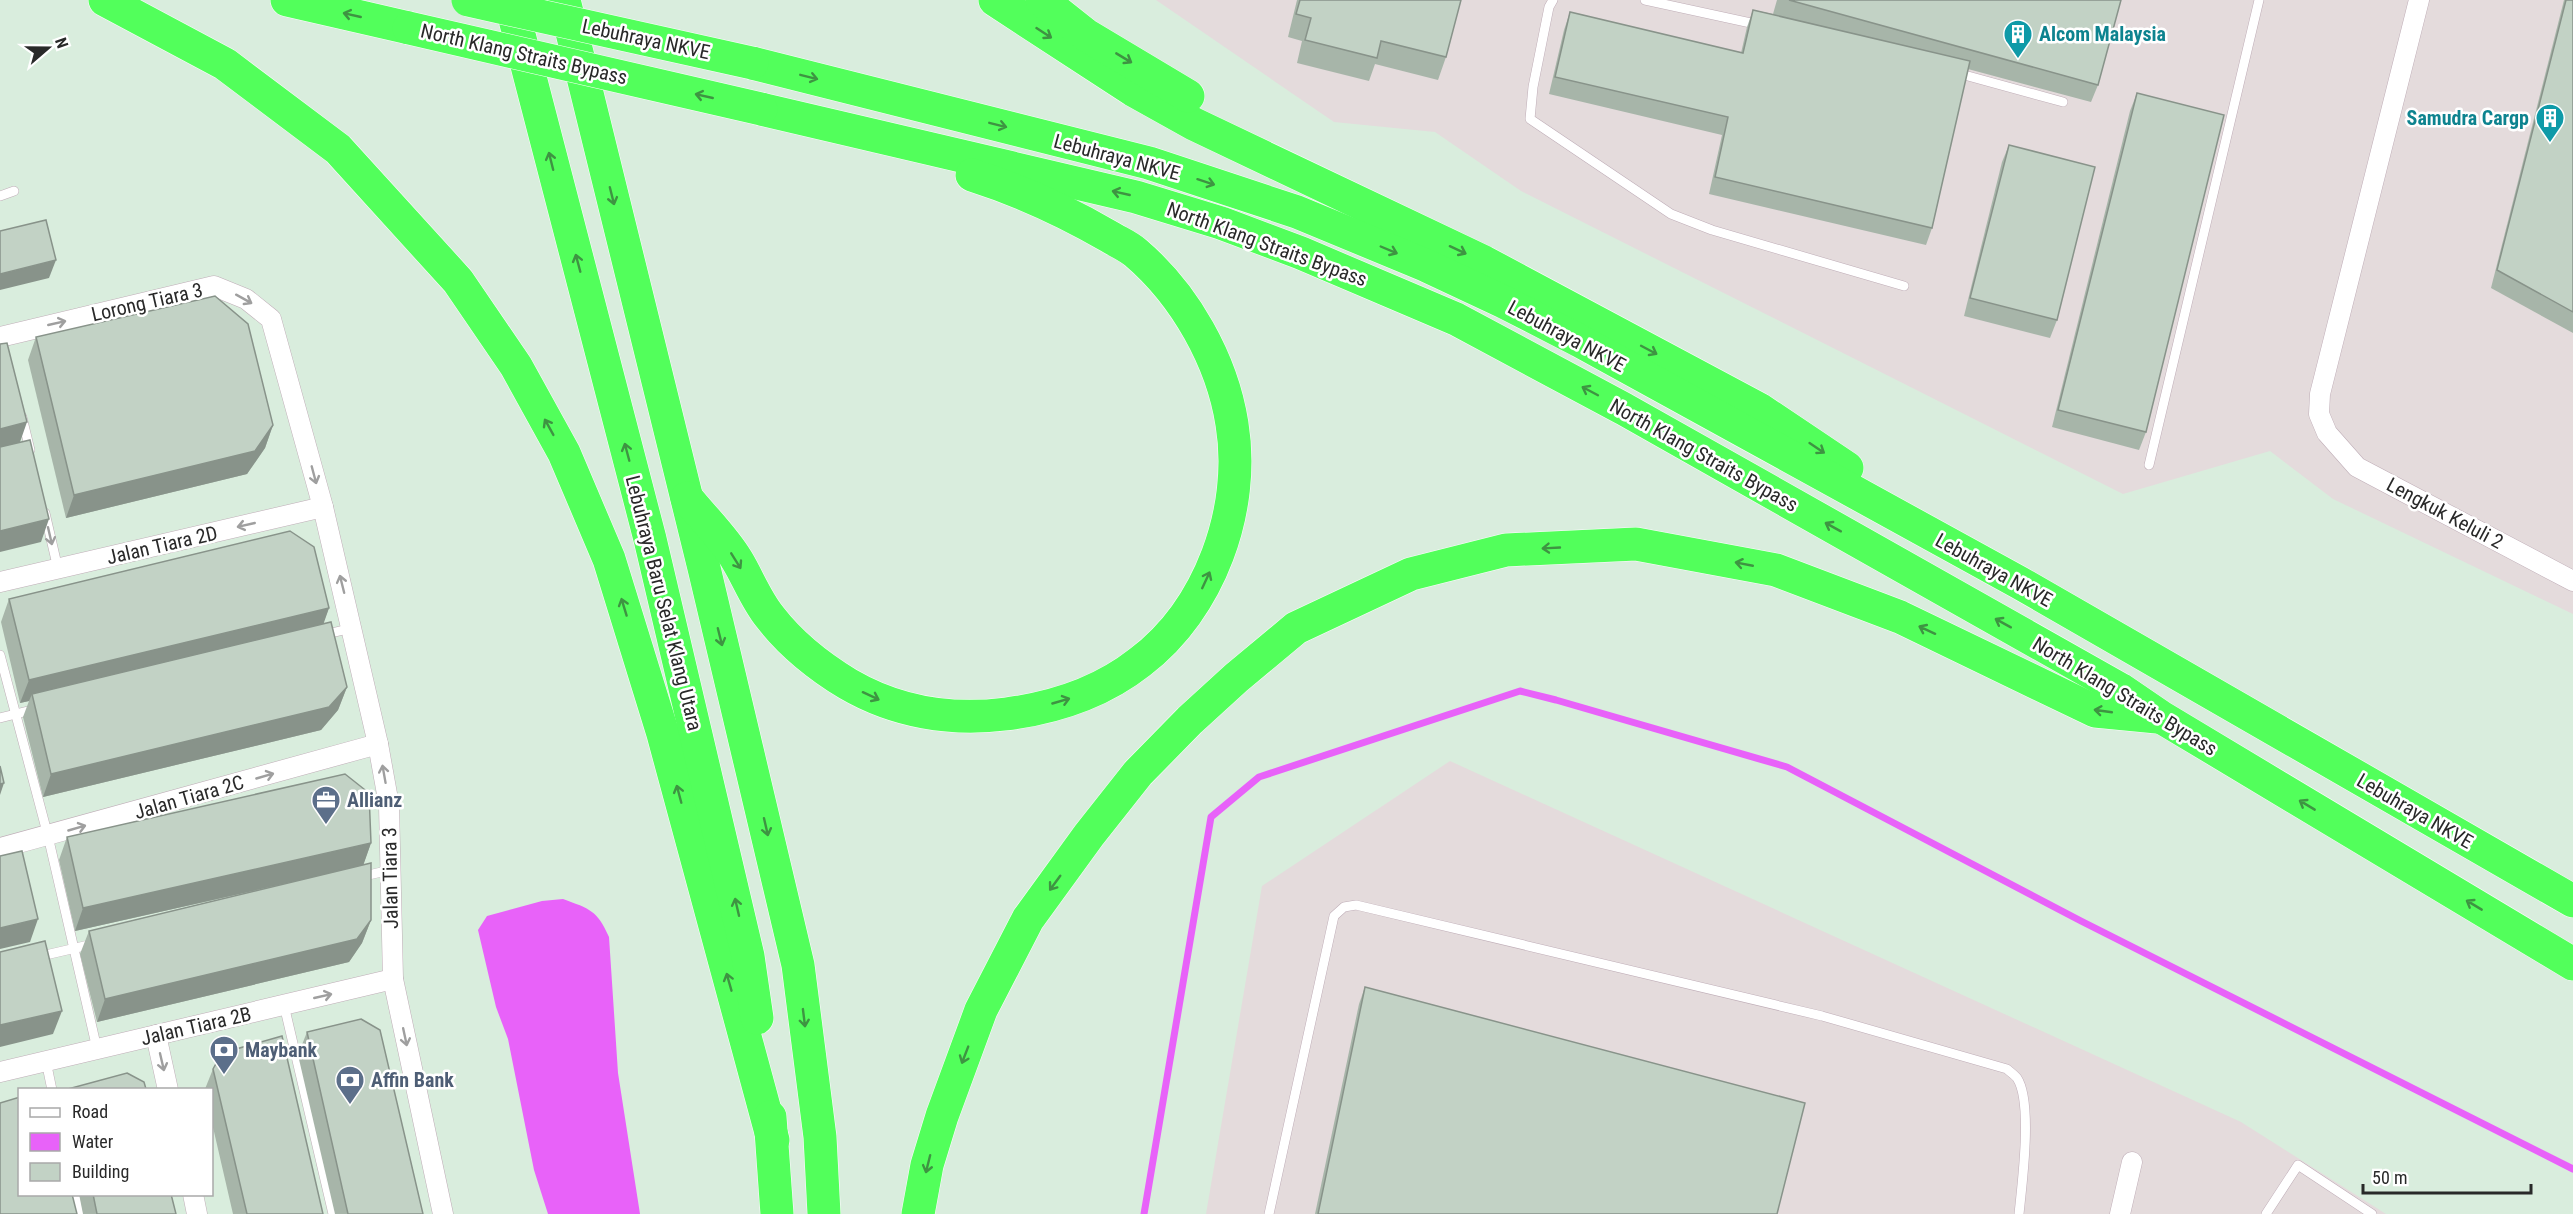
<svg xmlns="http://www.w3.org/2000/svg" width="2573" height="1214" font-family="'Roboto Condensed',sans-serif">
  <rect width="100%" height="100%" fill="#d9eddd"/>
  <g fill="#e4dbdc">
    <polygon points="1156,0 2573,0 2573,614 2333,499 2270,451 2123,494 1521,191 1435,132 1334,122"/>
    <polygon points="1450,761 2241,1122 2386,1214 1206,1214 1262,886"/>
  </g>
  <path fill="#e862f9" d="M 563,899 C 590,909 597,910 609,937 L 618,1073 L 640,1214 L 548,1214 L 534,1170 L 508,1039 L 496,1007 L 478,930 L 487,916 L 542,901 Z"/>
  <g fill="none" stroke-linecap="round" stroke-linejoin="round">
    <polyline stroke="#e862f9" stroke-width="7" points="1144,1214 1211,817 1259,777 1520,691 1556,700 1787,767 2081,921 2573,1169"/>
    <g stroke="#bfadb7" stroke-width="10">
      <g id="service">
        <polyline points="1553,0 1549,7 1533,87 1530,119 1671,214 1712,230 1904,286"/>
        <polyline points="1645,0 1760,25"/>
        <polyline points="1957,73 2063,102"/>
        <polyline points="0,196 14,191"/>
        <polyline points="22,417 30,450"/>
        <polyline points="2149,465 2259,0"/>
        <polyline points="45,513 58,569"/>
        <polyline points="323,635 352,628"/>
        <polyline points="0,655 48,836 97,1049"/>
        <polyline points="0,718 36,709"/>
        <polyline points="360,877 390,870"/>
        <polyline points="37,957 93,944"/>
        <polyline points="284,1005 333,1214"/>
        <polyline points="46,1061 52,1090"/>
        <polyline points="75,1194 80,1214"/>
        <path d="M 1269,1214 L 1334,916 L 1344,907 L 1356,905 L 1822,1016 L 2007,1069 C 2010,1072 2015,1075 2017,1078 C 2033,1102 2022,1184 2019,1214"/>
        <polyline points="2266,1214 2298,1165 2372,1214"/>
      </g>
    </g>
    <g stroke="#bfadb7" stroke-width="21">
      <g id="minor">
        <polyline points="2419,0 2320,394 2319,414 2327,433 2357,467 2573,581"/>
        <polyline points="0,337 214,286 246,299 271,319 323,507 378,744 389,805 393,979 443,1214"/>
        <polyline points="0,582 323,507"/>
        <polyline points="0,848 378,744"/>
        <polyline points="156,1035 168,1090"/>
        <polyline points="0,1072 393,979"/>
        <polyline points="193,1194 197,1214"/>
        <polyline points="2120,1214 2132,1162"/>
      </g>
    </g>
    <g stroke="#fff" stroke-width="34">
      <g id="motorway">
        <polyline points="105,0 225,64 338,149 458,281 516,366 564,453 609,559 663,734 773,1140"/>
        <polyline points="287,0 409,28"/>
        <polyline points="510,0 650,539 748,956 757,1018"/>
        <polyline points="564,0 704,568 798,965 820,1137 824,1214"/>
        <polyline points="995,0 1133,90 1194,124 1484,262 1759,409 1847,468"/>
        <polyline points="1042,0 1086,35 1188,96"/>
        <polyline points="752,63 1149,163 1297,212 1425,265 1504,302 1580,341 2020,583 2573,901"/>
        <polyline points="761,109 1136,197 1221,223 1301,253 1456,319 1624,409 2120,689 2161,717 2573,964"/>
        <path d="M 687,498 C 703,518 724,538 737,560 C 748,578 756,600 770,617 C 790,643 820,667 848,684 C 896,712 951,721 1006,714 C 1053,708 1102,692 1140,662 C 1210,609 1246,509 1232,424 C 1222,360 1185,295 1136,253 C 1128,246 1118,242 1110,237 C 1067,212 1019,190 972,175"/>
        <polyline points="770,1117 777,1214"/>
        <polyline points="918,1214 927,1165 942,1116 981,1010 1028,919 1089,835 1138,773 1190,720 1236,678 1296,628 1411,574 1506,550 1636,544 1776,570 1900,617 2095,711 2157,717"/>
      </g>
    </g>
    <use href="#service" stroke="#fff" stroke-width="9"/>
    <use href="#minor" stroke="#fff" stroke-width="20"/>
    <use href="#motorway" stroke="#52ff5b" stroke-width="33"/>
    <g stroke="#fff" stroke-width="34" stroke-linecap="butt">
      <g id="motorway-bridge">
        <polyline points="468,0 752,63"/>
        <polyline points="409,28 761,109"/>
      </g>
    </g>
    <use href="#motorway-bridge" stroke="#52ff5b" stroke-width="33"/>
  </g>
  <g fill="#a7b5a9">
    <polygon points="1297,0 1461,0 1446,57 1438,80 1375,64 1369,81 1297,63 1302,41 1288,37"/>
    <polygon points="1777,0 2121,0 2098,85 2091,102 1968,69 1932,228 1926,245 1709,194 1722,135 1549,94 1564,30 1570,12 1741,53 1747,27 1753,10 1773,14"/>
    <polygon points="2564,0 2573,0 2573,333 2491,288"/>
    <polygon points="2137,93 2146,432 2139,450 2052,427 2130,111"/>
    <polygon points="2009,145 2057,320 2050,338 1964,316 2002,162"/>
    <polygon points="36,337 273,425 265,448 247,474 66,518 28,360"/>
    <polygon points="9,599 329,608 323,623 347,687 338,710 321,730 43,797 23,717 29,701 20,703 1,622"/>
    <polygon points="67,837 371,843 363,865 371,920 362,943 349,962 97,1022 80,954 89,931 316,877 75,931 59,860"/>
    <polygon points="1365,987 1777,1214 1315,1214 1359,1004"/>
    <polygon points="307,1032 423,1214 335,1214 298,1055"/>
    <polygon points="213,1069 323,1214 233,1214 212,1123 212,1089 205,1089"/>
    <polygon points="79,1194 171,1194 176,1214 83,1214"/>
  </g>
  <g fill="#88938a">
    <polygon points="56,260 49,278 0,290 0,274"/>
    <polygon points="27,422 19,445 0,450 0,429"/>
    <polygon points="273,425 265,448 247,474 66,518 74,495"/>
    <polygon points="49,519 41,542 0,552 0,531"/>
    <polygon points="329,608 321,631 32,694 29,701 20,703 29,680"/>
    <polygon points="347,687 338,710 321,730 43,797 51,774"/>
    <polygon points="4,783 0,795 0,784"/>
    <polygon points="371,843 363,866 75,931 83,908"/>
    <polygon points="38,919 30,942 0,949 0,928"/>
    <polygon points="371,920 362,943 349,962 97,1022 105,999"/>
    <polygon points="62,1011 53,1034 0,1047 0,1025"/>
  </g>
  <g fill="#c2d2c5" stroke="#88938a" stroke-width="1.5">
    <polygon points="1300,0 1461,0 1446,57 1381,41 1377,58 1305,40 1311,18 1296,14"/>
    <polygon points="1789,0 2121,0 2098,85"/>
    <polygon points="2566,0 2573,0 2573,312 2497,270"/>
    <polygon points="1753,10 1970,61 1932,228 1715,177 1728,117 1555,77 1570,12 1743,53"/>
    <polygon points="2137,93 2224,115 2146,432 2058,410"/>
    <polygon points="2009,145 2095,167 2057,320 1970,298"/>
    <polygon points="46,220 56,260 0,274 0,231"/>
    <polygon points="215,296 248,324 273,425 255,451 74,495 36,337"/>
    <polygon points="7,343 27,422 0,429 0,344"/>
    <polygon points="30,440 49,519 0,531 0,447"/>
    <polygon points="290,531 314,547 329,608 29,680 9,599"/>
    <polygon points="331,622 347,687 329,707 51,774 32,694"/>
    <polygon points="0,766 4,783 0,784"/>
    <polygon points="345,774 369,793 371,843 83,908 67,837"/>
    <polygon points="22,851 38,919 0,928 0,856"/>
    <polygon points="371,863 371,920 357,939 105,999 89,931"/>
    <polygon points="45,941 62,1011 0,1025 0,952"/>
    <polygon points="1365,987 1805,1103 1777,1214 1318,1214"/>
    <polygon points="361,1019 380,1030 423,1214 348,1214 307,1032"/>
    <polygon points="282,1036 323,1214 247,1214 213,1069 222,1053"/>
    <polygon points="127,1073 144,1082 146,1089 68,1089"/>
    <polygon points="20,1097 20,1194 72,1194 77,1214 0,1214 0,1103"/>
    <polygon points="93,1194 171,1194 176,1214 97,1214"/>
  </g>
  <defs><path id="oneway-shaft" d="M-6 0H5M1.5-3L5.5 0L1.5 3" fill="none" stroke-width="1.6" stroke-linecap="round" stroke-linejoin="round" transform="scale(1.5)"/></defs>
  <g stroke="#3e9442">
    <use href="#oneway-shaft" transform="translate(352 15) rotate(-167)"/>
    <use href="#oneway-shaft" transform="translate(1044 33) rotate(33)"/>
    <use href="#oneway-shaft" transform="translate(1124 58) rotate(31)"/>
    <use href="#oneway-shaft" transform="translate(809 77) rotate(14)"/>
    <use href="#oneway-shaft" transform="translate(704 96) rotate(-167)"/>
    <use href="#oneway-shaft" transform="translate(998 125) rotate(14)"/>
    <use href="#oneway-shaft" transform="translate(551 161) rotate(-104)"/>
    <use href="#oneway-shaft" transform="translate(1206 182) rotate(18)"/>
    <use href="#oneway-shaft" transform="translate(1121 193) rotate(-167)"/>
    <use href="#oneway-shaft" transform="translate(612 196) rotate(76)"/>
    <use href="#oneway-shaft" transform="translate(1389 250) rotate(23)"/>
    <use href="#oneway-shaft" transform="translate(1458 250) rotate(25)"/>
    <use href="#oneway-shaft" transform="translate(578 263) rotate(-105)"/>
    <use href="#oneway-shaft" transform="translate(1649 350) rotate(28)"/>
    <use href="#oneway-shaft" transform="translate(1590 391) rotate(-152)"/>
    <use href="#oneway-shaft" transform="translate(549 427) rotate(-119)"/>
    <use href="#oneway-shaft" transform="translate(1817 448) rotate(34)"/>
    <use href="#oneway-shaft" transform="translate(627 452) rotate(-105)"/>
    <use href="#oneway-shaft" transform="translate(1833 527) rotate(-151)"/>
    <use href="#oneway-shaft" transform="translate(1551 548) rotate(177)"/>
    <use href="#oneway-shaft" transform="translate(736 561) rotate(58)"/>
    <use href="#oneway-shaft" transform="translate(1744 564) rotate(-169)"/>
    <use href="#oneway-shaft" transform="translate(1206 580) rotate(-65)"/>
    <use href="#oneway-shaft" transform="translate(624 607) rotate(-107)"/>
    <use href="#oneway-shaft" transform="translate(2003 623) rotate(-151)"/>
    <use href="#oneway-shaft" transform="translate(1927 630) rotate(-155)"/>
    <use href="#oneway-shaft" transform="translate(720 637) rotate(76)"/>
    <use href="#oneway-shaft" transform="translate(871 696) rotate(25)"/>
    <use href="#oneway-shaft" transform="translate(1061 701) rotate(-16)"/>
    <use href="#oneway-shaft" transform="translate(2103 711) rotate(-172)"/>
    <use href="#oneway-shaft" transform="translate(679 794) rotate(-105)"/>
    <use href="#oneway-shaft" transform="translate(2307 805) rotate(-149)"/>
    <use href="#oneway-shaft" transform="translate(766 827) rotate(77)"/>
    <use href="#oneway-shaft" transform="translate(1055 883) rotate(126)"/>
    <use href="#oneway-shaft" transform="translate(2474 905) rotate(-149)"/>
    <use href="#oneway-shaft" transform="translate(737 907) rotate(-103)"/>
    <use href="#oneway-shaft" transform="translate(729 982) rotate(-106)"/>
    <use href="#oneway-shaft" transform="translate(804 1018) rotate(83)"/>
    <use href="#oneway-shaft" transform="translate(965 1055) rotate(111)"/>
    <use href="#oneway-shaft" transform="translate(928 1164) rotate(104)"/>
  </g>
  <g stroke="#9f9f9f">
    <use href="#oneway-shaft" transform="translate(244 299) rotate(29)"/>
    <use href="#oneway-shaft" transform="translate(57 323) rotate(-13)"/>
    <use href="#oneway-shaft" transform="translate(314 475) rotate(75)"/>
    <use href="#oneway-shaft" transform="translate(246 525) rotate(167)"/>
    <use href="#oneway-shaft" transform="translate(50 536) rotate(77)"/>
    <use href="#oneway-shaft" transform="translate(342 584) rotate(-104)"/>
    <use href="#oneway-shaft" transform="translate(384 774) rotate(-100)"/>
    <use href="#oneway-shaft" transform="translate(265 776) rotate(-16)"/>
    <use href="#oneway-shaft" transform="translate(77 828) rotate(-16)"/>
    <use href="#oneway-shaft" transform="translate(323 996) rotate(-13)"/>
    <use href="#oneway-shaft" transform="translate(405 1037) rotate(78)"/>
    <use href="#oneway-shaft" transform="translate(162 1062) rotate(77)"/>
  </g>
  <defs>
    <g id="building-pin" transform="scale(1.5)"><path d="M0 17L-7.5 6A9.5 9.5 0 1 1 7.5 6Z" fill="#0f9aa8" stroke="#fff"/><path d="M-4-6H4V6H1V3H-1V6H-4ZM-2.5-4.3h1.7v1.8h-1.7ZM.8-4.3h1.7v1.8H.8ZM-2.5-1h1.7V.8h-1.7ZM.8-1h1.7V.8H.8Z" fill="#fff"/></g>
    <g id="office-pin" transform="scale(1.5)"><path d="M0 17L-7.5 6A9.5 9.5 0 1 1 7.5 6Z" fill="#5c6f8a" stroke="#fff"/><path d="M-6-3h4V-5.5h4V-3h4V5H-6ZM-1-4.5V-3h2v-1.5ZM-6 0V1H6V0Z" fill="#fff"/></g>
    <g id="bank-pin" transform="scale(1.5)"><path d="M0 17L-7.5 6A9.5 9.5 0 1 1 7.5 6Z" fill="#5c6f8a" stroke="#fff"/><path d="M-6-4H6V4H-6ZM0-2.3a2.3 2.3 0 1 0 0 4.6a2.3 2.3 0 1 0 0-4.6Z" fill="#fff"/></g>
  </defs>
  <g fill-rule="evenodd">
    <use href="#building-pin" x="2018" y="34"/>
    <use href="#building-pin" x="2550" y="118"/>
    <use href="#office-pin" x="326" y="800"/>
    <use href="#bank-pin" x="224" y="1050"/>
    <use href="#bank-pin" x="350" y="1080"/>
  </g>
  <g text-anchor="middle" stroke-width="5" stroke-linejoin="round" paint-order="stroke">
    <g font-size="20" font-weight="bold" fill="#0d838f" stroke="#fff" text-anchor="start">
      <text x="2039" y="41">Alcom Malaysia</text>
      <text x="2529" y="125" text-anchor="end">Samudra Cargp</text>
    </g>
    <g font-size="20" fill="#292929" stroke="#fff">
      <text transform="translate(646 39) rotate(12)" y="7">Lebuhraya NKVE</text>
      <text transform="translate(524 54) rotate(13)" y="7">North Klang Straits Bypass</text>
      <text transform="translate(1117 157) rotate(15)" y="7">Lebuhraya NKVE</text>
      <text transform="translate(1267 244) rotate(20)" y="7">North Klang Straits Bypass</text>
      <text transform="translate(147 302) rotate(-13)" y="7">Lorong Tiara 3</text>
      <text transform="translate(1567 336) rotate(28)" y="7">Lebuhraya NKVE</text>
      <text transform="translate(1704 455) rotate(29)" y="7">North Klang Straits Bypass</text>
      <text transform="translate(2445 513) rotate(28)" y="7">Lengkuk Keluli 2</text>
      <text transform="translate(162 545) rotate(-13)" y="7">Jalan Tiara 2D</text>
      <text transform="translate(1994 570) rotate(29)" y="7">Lebuhraya NKVE</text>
      <text transform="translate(664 603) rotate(76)" y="7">Lebuhraya Baru Selat Klang Utara</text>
      <text transform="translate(2125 696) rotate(31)" y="7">North Klang Straits Bypass</text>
      <text transform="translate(189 797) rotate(-16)" y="7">Jalan Tiara 2C</text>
      <text transform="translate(2415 811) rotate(30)" y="7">Lebuhraya NKVE</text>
      <text transform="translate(390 878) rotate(-91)" y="7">Jalan Tiara 3</text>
      <text transform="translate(196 1026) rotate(-13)" y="7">Jalan Tiara 2B</text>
    </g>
    <g font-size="20" font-weight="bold" fill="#4e5e75" stroke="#fff" text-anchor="start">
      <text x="347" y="807">Allianz</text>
      <text x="245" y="1057">Maybank</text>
      <text x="371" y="1087">Affin Bank</text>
    </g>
  </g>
  <rect x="18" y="1088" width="195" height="108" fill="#ffffff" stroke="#a9a9a9" stroke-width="1.5"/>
  <rect x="30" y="1108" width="30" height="9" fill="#ffffff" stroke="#a9a9a9" stroke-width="1.5"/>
  <text x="72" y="1118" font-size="18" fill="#292929">Road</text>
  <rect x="30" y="1133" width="30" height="18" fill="#e862f9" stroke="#a9a9a9" stroke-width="1.5"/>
  <text x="72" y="1148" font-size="18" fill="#292929">Water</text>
  <rect x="30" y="1163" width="30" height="18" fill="#c2d2c5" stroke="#a9a9a9" stroke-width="1.5"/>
  <text x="72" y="1178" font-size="18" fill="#292929">Building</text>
  <g transform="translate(48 48) rotate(70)" stroke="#ffffff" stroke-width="4.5" paint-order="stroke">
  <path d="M0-4.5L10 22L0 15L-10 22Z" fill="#292929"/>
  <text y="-9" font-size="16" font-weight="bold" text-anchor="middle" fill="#292929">N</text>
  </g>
  <path d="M2363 1184v9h168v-9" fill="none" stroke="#292929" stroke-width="3"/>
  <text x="2372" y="1184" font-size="18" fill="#292929" stroke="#ffffff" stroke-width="4.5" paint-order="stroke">50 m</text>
</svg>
